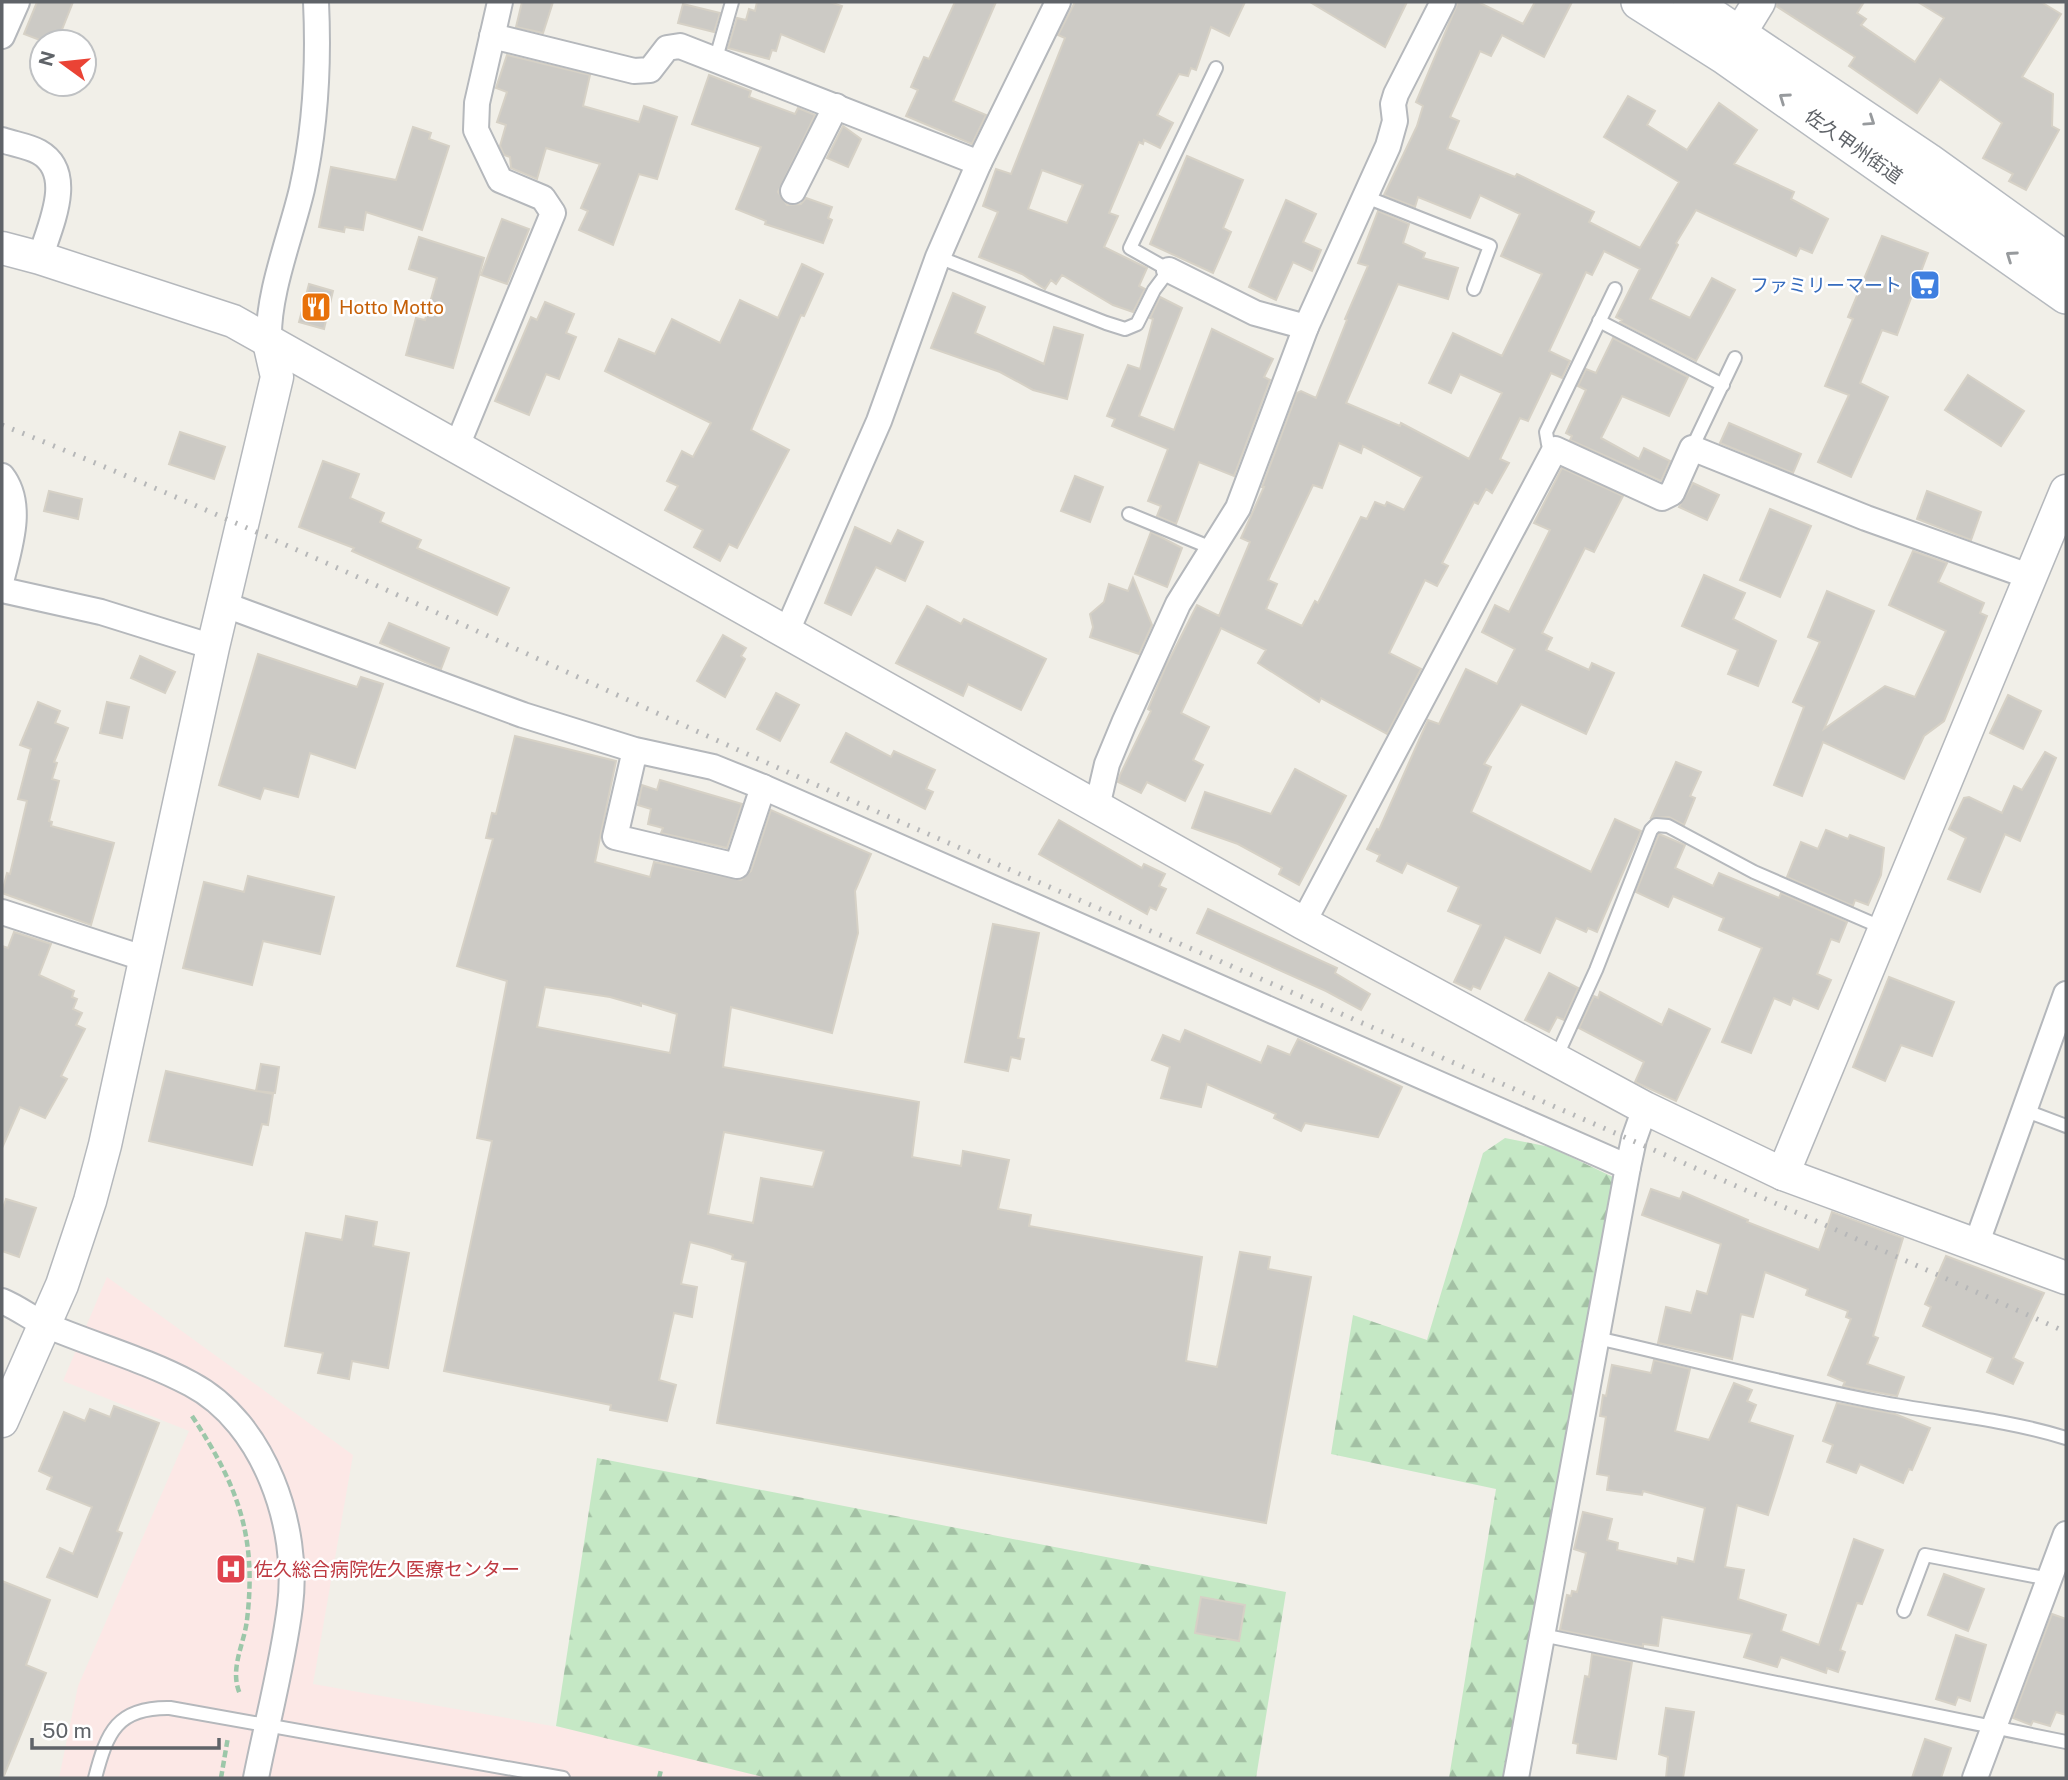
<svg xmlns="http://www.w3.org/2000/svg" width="2068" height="1780" font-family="'Public Sans','Noto Sans JP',sans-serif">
  <defs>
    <pattern id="forest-firs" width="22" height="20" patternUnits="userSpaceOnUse" patternTransform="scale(1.75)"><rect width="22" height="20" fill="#c5e8c5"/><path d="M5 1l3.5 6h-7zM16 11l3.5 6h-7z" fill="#a3c0a4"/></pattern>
  </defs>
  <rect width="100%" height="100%" fill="#f1efe8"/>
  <polygon fill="#fce8e6" points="107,1277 353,1455 313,1684 850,1778 59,1778 78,1686 189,1431 63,1381"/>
  <g fill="url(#forest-firs)">
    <polygon points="1505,1138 1550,1147 1613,1177 1509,1778 1449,1778 1496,1489 1331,1454 1353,1315 1427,1340 1483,1153"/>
    <polygon points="597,1458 1286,1592 1256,1778 767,1778 556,1726"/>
  </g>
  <g fill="#cccac5" stroke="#d6d1c6" stroke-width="2" fill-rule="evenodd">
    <polygon points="37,2 73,2 57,42 45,42 24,34"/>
    <polygon points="522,2 553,2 543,33 516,27"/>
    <polygon points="757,2 830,2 842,6 824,52 781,34 776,51 772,50 769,59 728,48 737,18 746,20 749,9 755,11"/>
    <polygon points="955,2 996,2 953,101 986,115 972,144 906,116 918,90 911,87 924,57 929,59"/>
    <path d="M 1075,2 L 1245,2 L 1229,36 L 1211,27 L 1196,70 L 1191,68 L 1188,76 L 1179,74 L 1157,115 L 1173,123 L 1160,148 L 1144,140 L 1143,144 L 1139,142 L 1109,213 L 1118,216 L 1104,247 L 1147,268 L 1139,286 L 1145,289 L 1133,312 L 1113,305 L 1062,275 L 1056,284 L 1051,280 L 1045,289 L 1022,274 L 979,257 L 998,212 L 983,206 L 996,169 L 1011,174 L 1065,38 L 1058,35 ZM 1042,170 L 1083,185 L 1067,223 L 1028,209 Z"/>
    <polygon points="1310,2 1407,2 1385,47"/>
    <path d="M 1458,2 L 1478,2 L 1523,24 L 1535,2 L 1572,2 L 1544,57 L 1502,35 L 1491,56 L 1480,51 L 1450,117 L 1459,121 L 1447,149 L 1515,177 L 1517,174 L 1594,212 L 1589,222 L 1640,248 L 1679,182 L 1604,137 L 1628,96 L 1655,111 L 1647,125 L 1687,150 L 1719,103 L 1757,130 L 1734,164 L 1794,192 L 1791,199 L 1828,219 L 1812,253 L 1800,248 L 1796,256 L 1696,210 L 1676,243 L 1678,245 L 1650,299 L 1690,318 L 1712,278 L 1735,290 L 1696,361 L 1620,322 L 1622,320 L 1616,317 L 1640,269 L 1604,251 L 1592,275 L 1586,272 L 1549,351 L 1570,361 L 1562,378 L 1551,373 L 1528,421 L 1520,418 L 1500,459 L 1509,463 L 1492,493 L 1486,489 L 1478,504 L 1474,502 L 1442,563 L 1448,566 L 1437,586 L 1425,580 L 1389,653 L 1421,669 L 1387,734 L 1321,698 L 1319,702 L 1258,663 L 1266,650 L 1221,628 L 1181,713 L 1209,727 L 1193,760 L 1203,765 L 1185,801 L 1147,782 L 1141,793 L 1118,782 L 1120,775 L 1151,711 L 1148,709 L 1165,668 L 1197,605 L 1219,616 L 1250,542 L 1241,538 L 1264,487 L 1262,487 L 1297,393 L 1301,391 L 1316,398 L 1347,320 L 1345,319 L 1368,266 L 1358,263 L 1378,211 L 1409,224 L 1403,243 L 1425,253 L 1423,258 L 1458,268 L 1448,299 L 1398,284 L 1346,403 L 1400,426 L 1401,423 L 1469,459 L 1502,393 L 1460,374 L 1451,393 L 1429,383 L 1453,333 L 1502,356 L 1542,274 L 1501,256 L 1520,214 L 1480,195 L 1470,218 L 1418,197 L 1415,207 L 1384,195 L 1417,126 L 1423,106 L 1416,102 ZM 1339,443 L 1361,453 L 1363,446 L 1422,477 L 1404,510 L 1387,502 L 1385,506 L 1375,502 L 1367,519 L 1361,517 L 1318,603 L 1315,601 L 1302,626 L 1266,609 L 1277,584 L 1268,580 L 1313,485 L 1322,488 Z"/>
    <polygon points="1777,2 1864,2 1857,13 1866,19 1861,25 1915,62 1944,18 1918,2 2041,2 2061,14 2022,77 2053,94 2052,126 2059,130 2026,190 2009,181 2013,174 1983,158 2002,123 1940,79 1917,113 1849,66 1855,57 1776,6"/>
    <polygon points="683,4 720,13 714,32 678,23"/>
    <polygon points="507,55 590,75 583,106 639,122 644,106 677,117 657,179 639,174 613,245 579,230 588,211 581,208 600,164 546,148 537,179 511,168 510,157 504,155 500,146 506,125 497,122 507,92 496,88"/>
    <polygon points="709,75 751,91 749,97 795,114 798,108 815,115 778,192 787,205 801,204 806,198 832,207 828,218 832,220 823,243 765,224 766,221 736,209 761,147 692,124"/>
    <polygon points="843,126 861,139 848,167 827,158"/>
    <polygon points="413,127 431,133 429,139 449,146 422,230 366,212 363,230 345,227 344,232 319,227 331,167 396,180"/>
    <polygon points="1187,156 1243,180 1223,228 1231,232 1213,273 1150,244"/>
    <polygon points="1286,200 1316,214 1303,242 1321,250 1312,271 1293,262 1276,300 1249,287"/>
    <polygon points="502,219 529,229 507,284 481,275"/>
    <polygon points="1882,236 1928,253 1897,335 1882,330 1860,383 1888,397 1851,477 1818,462 1849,395 1825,386 1853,319 1848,317"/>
    <polygon points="419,237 484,258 453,368 406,355 416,318 425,320 437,278 409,269"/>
    <polygon points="802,264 823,274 804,316 801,315 751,430 789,450 737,548 729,544 720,561 694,547 703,530 665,510 678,486 667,481 682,451 693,457 711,423 605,371 619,339 655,354 672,319 720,343 740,300 778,318"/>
    <polygon points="309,284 333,291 324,329 299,322"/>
    <polygon points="953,293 985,307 975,333 1044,364 1054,327 1083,335 1067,399 1033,390 1000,372 931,348"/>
    <polygon points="1160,297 1182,308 1139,416 1174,430 1212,329 1273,359 1264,377 1270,380 1234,476 1199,462 1176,524 1157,516 1161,506 1148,501 1168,449 1112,426 1115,419 1107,416 1128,365 1140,369 1153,319 1150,318"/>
    <polygon points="545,302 574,314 566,333 576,337 559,379 546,374 529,415 495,401 531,317 537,320"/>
    <polygon points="1613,338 1688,377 1669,416 1622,396 1601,438 1639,459 1644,448 1670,461 1661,481 1570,440 1572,436 1566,433 1586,390 1578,386 1586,369 1596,373"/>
    <polygon points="1968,375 2024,411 2001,446 1945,410"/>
    <polygon points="1729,423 1801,454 1793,473 1720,443"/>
    <polygon points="180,432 225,447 214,479 169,464"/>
    <polygon points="323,461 359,474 350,498 384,513 380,522 421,540 417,548 509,588 497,615 352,551 354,548 299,527"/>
    <polygon points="1562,468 1623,496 1594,552 1585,548 1542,633 1552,638 1546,650 1589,670 1592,663 1614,673 1586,734 1521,704 1484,764 1491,767 1471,812 1591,872 1615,819 1641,831 1597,932 1588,928 1586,932 1556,918 1540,953 1505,937 1480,989 1473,986 1471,990 1454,982 1481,925 1448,911 1459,887 1407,863 1402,873 1377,861 1380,855 1367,849 1377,829 1379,830 1428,720 1439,724 1466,669 1497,684 1515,649 1482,632 1495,605 1509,612 1550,530 1534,523"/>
    <polygon points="1075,476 1103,487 1090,522 1061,511"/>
    <polygon points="1693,483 1719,495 1707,520 1679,507"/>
    <polygon points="49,491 82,499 78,519 44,511"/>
    <polygon points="1927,491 1981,512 1971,540 1917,519"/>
    <polygon points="1770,509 1811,526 1780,597 1740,580"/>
    <polygon points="855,527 891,544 898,530 923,542 905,581 876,567 851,615 825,603"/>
    <polygon points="1151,532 1182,548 1167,587 1135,574"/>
    <polygon points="1913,551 1947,563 1938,582 1984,603 1980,613 1987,616 1944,721 1924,736 1904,779 1823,742 1802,796 1774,785 1804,707 1793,702 1820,642 1808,637 1827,591 1874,611 1824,729 1885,686 1915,697 1946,631 1889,605"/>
    <polygon points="1704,575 1745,593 1733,619 1776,641 1758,686 1728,674 1738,650 1682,626"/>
    <polygon points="1133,578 1152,625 1139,654 1090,637 1093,627 1090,614 1104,602 1109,584 1128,591"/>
    <polygon points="927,606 961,624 964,619 1046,659 1021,710 968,684 963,696 896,663"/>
    <polygon points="389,623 449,648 441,669 380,643"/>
    <polygon points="723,635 746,648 741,656 745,659 725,697 697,681"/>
    <polygon points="258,654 357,687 361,677 383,684 355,768 310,753 298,797 264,788 260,799 219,785"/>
    <polygon points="140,656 175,672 165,693 131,678"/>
    <polygon points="776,693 799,705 780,741 757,729"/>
    <polygon points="2008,695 2041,711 2023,749 1990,733"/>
    <polygon points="38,702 60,711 55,723 68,728 54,762 57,763 52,779 59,781 49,821 52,822 51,826 114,843 91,925 2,893 7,873 10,874 27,801 18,799 31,749 20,745"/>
    <polygon points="107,702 129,707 122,738 100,733"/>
    <polygon points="846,733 891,757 894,751 935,770 926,789 933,792 925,809 831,762"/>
    <path d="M 515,736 L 616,761 L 595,862 L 650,877 L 654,862 L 741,880 L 751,871 L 771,810 L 871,854 L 855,891 L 858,933 L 832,1033 L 731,1007 L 723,1067 L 919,1102 L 912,1157 L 961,1166 L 963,1151 L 1009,1160 L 998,1209 L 1031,1215 L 1029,1226 L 1202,1257 L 1186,1361 L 1217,1367 L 1240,1252 L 1270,1257 L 1268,1269 L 1311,1277 L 1266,1523 L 717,1423 L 746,1262 L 732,1259 L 733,1255 L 713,1248 L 690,1242 L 681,1284 L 697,1287 L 692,1317 L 674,1313 L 659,1380 L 676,1385 L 667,1421 L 610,1410 L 611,1405 L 444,1371 L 492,1141 L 477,1138 L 507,981 L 457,966 L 493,839 L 486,838 L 492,813 L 496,814 ZM 545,987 L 610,997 L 641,1006 L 641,1003 L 677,1014 L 670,1053 L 537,1027 ZM 724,1132 L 824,1151 L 813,1187 L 761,1178 L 753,1223 L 708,1214 Z"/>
    <polygon points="2045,752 2056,758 2020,841 2005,834 1980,892 1948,879 1966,838 1949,829 1964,798 1969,797 2002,813 2014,786 2022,790"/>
    <polygon points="1676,762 1701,772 1690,796 1695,798 1684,825 1669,817 1651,818"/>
    <polygon points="1295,769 1346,796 1299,885 1279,874 1282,868 1238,844 1192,828 1205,792 1271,814"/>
    <polygon points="660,780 742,804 727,848 661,833 663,828 648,824 651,809 638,805 642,785 657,790"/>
    <polygon points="1059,820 1142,868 1144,864 1165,874 1159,886 1166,889 1156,910 1150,907 1147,914 1039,854"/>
    <polygon points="1826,830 1848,839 1850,835 1884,848 1881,875 1868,905 1855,900 1853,906 1787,877 1801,842 1818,849"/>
    <polygon points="1659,834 1685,845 1675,868 1713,886 1719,873 1779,898 1781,893 1847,922 1839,942 1831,939 1817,974 1831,980 1818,1009 1793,998 1790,1005 1774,998 1751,1053 1722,1042 1762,948 1719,930 1724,918 1673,896 1668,907 1636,892"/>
    <polygon points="248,876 334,897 320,954 263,941 252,985 183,968 204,882 244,892"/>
    <polygon points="1208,909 1337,968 1335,973 1370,994 1361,1010 1326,991 1197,933"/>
    <polygon points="993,924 1039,933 1018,1038 1024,1039 1020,1059 1011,1057 1008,1071 965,1062"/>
    <polygon points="14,932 51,944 39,975 74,991 72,997 77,999 73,1009 82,1013 76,1025 85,1029 61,1076 67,1079 45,1118 20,1107 2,1148 2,946 8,948"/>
    <polygon points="1549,973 1578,988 1564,1020 1557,1017 1549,1032 1525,1020"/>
    <polygon points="1889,977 1954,1002 1932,1056 1901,1045 1885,1081 1853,1067"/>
    <polygon points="1600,992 1662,1025 1669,1009 1710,1029 1676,1101 1635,1082 1644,1062 1579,1028 1594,996 1598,998"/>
    <polygon points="1185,1030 1261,1063 1268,1046 1290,1055 1298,1039 1402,1087 1378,1137 1305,1123 1301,1131 1274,1118 1276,1114 1207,1084 1201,1107 1161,1098 1170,1067 1152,1060 1163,1035 1180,1042"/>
    <polygon points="261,1064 279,1067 275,1093 257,1091 273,1094 268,1125 262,1124 252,1165 149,1141 166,1071 256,1091"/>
    <polygon points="1651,1189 1680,1199 1683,1192 1748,1220 1747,1222 1819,1250 1832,1212 1903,1238 1873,1336 1878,1338 1867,1364 1904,1377 1897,1396 1843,1386 1845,1382 1828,1375 1851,1319 1846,1317 1848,1311 1806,1295 1808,1289 1765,1272 1753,1317 1741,1314 1732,1359 1658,1343 1666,1307 1691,1313 1697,1291 1707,1294 1721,1244 1642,1215"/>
    <polygon points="6,1199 36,1208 19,1257 2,1251 2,1211"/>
    <polygon points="346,1216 377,1222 373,1246 409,1253 388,1368 352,1361 349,1379 318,1373 323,1353 285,1346 306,1233 342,1240"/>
    <polygon points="1946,1256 2044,1293 2013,1358 2023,1363 2013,1384 1987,1372 1993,1358 1923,1326 1931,1307 1925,1304"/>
    <polygon points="1654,1360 1690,1369 1675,1431 1709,1440 1734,1383 1752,1390 1747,1401 1756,1405 1749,1422 1793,1436 1768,1515 1737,1505 1725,1567 1744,1570 1738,1599 1786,1615 1781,1631 1819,1645 1854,1539 1883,1550 1862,1604 1857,1603 1840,1650 1845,1652 1838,1672 1827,1668 1826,1673 1781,1657 1777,1667 1744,1657 1752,1634 1662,1617 1658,1646 1643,1644 1643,1647 1560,1630 1567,1595 1571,1596 1572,1591 1577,1592 1586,1553 1574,1549 1583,1512 1612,1519 1607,1540 1618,1543 1617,1550 1677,1564 1678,1558 1694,1562 1705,1508 1643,1491 1642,1495 1607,1490 1609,1476 1597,1474 1606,1417 1600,1416 1603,1395 1606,1396 1612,1365 1651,1373"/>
    <polygon points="1837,1403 1895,1414 1930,1428 1912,1470 1909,1469 1903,1483 1860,1464 1856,1473 1827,1462 1833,1445 1823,1441"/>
    <polygon points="114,1406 159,1423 117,1531 122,1533 97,1597 47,1577 60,1548 73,1554 92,1507 47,1489 52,1477 39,1471 64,1412 85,1421 90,1409 110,1417"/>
    <polygon points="1944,1574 1984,1589 1968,1631 1928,1615"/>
    <polygon points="2,1581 50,1600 26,1665 46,1673 3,1778"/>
    <polygon points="1201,1597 1245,1605 1239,1641 1195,1633"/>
    <polygon points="2052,1614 2066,1619 2066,1715 2056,1712 2050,1726 2033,1721 2031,1725 2013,1718"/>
    <polygon points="1956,1635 1986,1645 1970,1701 1958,1697 1955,1705 1936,1699"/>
    <polygon points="1592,1654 1632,1662 1616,1759 1577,1753 1578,1744 1573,1743 1585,1676 1589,1677"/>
    <polygon points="1666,1708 1694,1712 1683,1778 1666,1778 1668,1757 1659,1754"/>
    <polygon points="1925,1739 1951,1748 1941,1778 1912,1778"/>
  </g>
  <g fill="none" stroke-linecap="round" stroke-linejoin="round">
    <g stroke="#b5b8bc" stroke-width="16">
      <g id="service">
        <polyline points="716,58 732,2"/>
        <polyline points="1366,197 1490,246 1474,289"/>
        <polyline points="938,257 1106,323 1125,329 1137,324 1154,290 1169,270 1130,248 1216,68"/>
        <polyline points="1599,321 1723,385"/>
        <polyline points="1692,448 1735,358"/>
        <polyline points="1555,449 1548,444 1546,432 1615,289"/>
        <polyline points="1129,514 1214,549"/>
        <polyline points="1555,1060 1596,970 1651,830 1656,825 1668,826 1754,872 1883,928"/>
        <polyline points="2024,1110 2066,1126"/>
        <path d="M 1597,1338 C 1690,1359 1784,1384 1878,1402 C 1941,1414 2005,1419 2066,1438"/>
        <polyline points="1904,1611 1925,1555 2049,1579"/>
        <polyline points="1542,1635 2066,1742"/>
        <path d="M 95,1778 C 107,1732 117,1707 170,1708 L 563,1778"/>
      </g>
    </g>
    <g stroke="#b5b8bc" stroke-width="28">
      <g id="minor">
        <polyline points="2,36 17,2"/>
        <polyline points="492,36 634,71 650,70 667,48 680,46 979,163"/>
        <path d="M 2,140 C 13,144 28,146 39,152 C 76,173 50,226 40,258"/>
        <polyline points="793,191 836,106"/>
        <polyline points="1169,270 1255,313 1306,327"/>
        <path d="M 269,342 C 267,294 291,236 302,189 C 316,126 319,66 316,2"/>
        <polyline points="457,446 553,213 543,198 500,180 476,130 477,103 500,2"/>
        <path d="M 2,476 C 24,504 10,546 2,578"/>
        <polyline points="2,590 101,612 213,647"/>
        <polyline points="223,604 523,715 635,750 713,767 763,787 737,866 615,837 635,750"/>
        <polyline points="787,631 879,421 938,257 979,163 1058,2"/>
        <polyline points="763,787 1628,1167"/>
        <polyline points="1097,807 1107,764 1124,723 1178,604 1238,508 1306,327 1388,146 1395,121 1393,104 1396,94 1443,2"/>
        <polyline points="2,912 146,959"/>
        <polyline points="1303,923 1555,449 1662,498 1672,493 1692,448 1866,518 2031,577"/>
        <polyline points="1976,1245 2066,994"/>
        <path d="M 2,1301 C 19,1308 32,1319 48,1326 C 96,1346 146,1360 191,1384 C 265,1423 300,1528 290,1606 C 283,1663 267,1722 256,1778"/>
        <polyline points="1516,1778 1628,1167 1634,1139 1645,1108"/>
        <polyline points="1975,1778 2066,1534"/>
      </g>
    </g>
    <g stroke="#b5b8bc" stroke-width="35">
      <g id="tertiary">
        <polyline points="1740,33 1759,2"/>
        <polyline points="2,248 40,258 233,321 1303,923 1645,1108 1783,1174 2066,1278"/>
        <polyline points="1783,1174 2066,491"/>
        <polyline points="2,1421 62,1285 90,1201 105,1145 213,647 277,377 269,342"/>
      </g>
    </g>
    <g stroke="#b6babf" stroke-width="38">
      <g id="secondary">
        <polyline points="1639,2 1724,56 2066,296"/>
        <polyline points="1691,2 1928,161 2066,260"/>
      </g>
    </g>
    <g stroke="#9cc7a9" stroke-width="4.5" stroke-dasharray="7 3.5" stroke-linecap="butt">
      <path d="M 192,1416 C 238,1486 257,1536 247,1620 C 244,1645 229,1669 240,1694"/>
      <polyline points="221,1778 228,1737"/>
      <polyline points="659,1778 661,1770"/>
    </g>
    <use href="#service" stroke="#fff" stroke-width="12"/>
    <use href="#minor" stroke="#fff" stroke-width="24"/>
    <use href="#tertiary" stroke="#fff" stroke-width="32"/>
    <use href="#secondary" stroke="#fff" stroke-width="35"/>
    <path stroke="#b6b7b8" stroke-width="5" stroke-dasharray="2 9" stroke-linecap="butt" d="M 2,425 C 293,541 575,679 862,805 C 1263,981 1666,1153 2066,1332"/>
  </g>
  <defs><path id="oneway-chevron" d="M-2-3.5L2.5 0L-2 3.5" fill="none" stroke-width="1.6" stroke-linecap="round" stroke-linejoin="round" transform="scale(1.75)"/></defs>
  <g stroke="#979a9d">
    <use href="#oneway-chevron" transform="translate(1784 98) rotate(-145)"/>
    <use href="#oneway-chevron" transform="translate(1870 121) rotate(34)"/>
    <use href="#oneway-chevron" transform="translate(2011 256) rotate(-145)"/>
  </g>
  <defs>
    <g id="supermarket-square" transform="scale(1.575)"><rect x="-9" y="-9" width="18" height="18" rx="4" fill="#3f7fe0" stroke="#fff"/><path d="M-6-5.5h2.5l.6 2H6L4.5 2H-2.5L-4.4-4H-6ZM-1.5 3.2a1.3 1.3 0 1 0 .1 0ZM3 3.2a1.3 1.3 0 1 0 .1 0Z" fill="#fff"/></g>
    <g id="restaurant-square" transform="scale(1.575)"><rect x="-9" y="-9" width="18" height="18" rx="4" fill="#e8710a" stroke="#fff"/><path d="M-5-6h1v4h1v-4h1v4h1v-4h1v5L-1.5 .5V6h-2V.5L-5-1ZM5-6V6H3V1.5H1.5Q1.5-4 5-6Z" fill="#fff"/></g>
    <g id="hospital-square" transform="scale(1.575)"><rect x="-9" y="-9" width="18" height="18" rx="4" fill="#e0444e" stroke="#fff"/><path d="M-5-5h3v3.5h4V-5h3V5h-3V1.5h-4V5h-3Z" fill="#fff"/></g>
  </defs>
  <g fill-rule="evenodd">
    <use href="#supermarket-square" x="1925" y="285"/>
    <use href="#restaurant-square" x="316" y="307"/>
    <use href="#hospital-square" x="231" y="1569"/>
  </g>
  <g text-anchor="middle" stroke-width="5" stroke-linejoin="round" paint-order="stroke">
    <g font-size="19" fill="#5f6368" stroke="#fff">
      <text transform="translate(1854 146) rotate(35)" y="7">佐久甲州街道</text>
    </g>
    <g font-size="19" fill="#366cbe" stroke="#fff" text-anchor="end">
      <text x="1902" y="292">ファミリーマート</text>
    </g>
    <g font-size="19" fill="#c56008" stroke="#fff" text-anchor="start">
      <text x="339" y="314">Hotto Motto</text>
    </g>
    <g font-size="19" fill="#be3a42" stroke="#fff" text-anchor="start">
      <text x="254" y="1576">佐久総合病院佐久医療センター</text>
    </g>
  </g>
  <rect width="2068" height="1780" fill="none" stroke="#5f6368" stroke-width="7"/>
  <g transform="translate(63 63) rotate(285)"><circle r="33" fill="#ffffff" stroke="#bfc1c3" stroke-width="2"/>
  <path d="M0-5L12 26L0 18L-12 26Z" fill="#ea4335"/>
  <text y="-10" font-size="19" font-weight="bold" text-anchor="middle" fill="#5f6368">N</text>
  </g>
  <path d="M32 1738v10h187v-10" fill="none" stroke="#5f6368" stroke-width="3.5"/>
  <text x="42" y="1738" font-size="21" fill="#5f6368" stroke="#ffffff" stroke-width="5" paint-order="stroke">50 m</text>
</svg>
